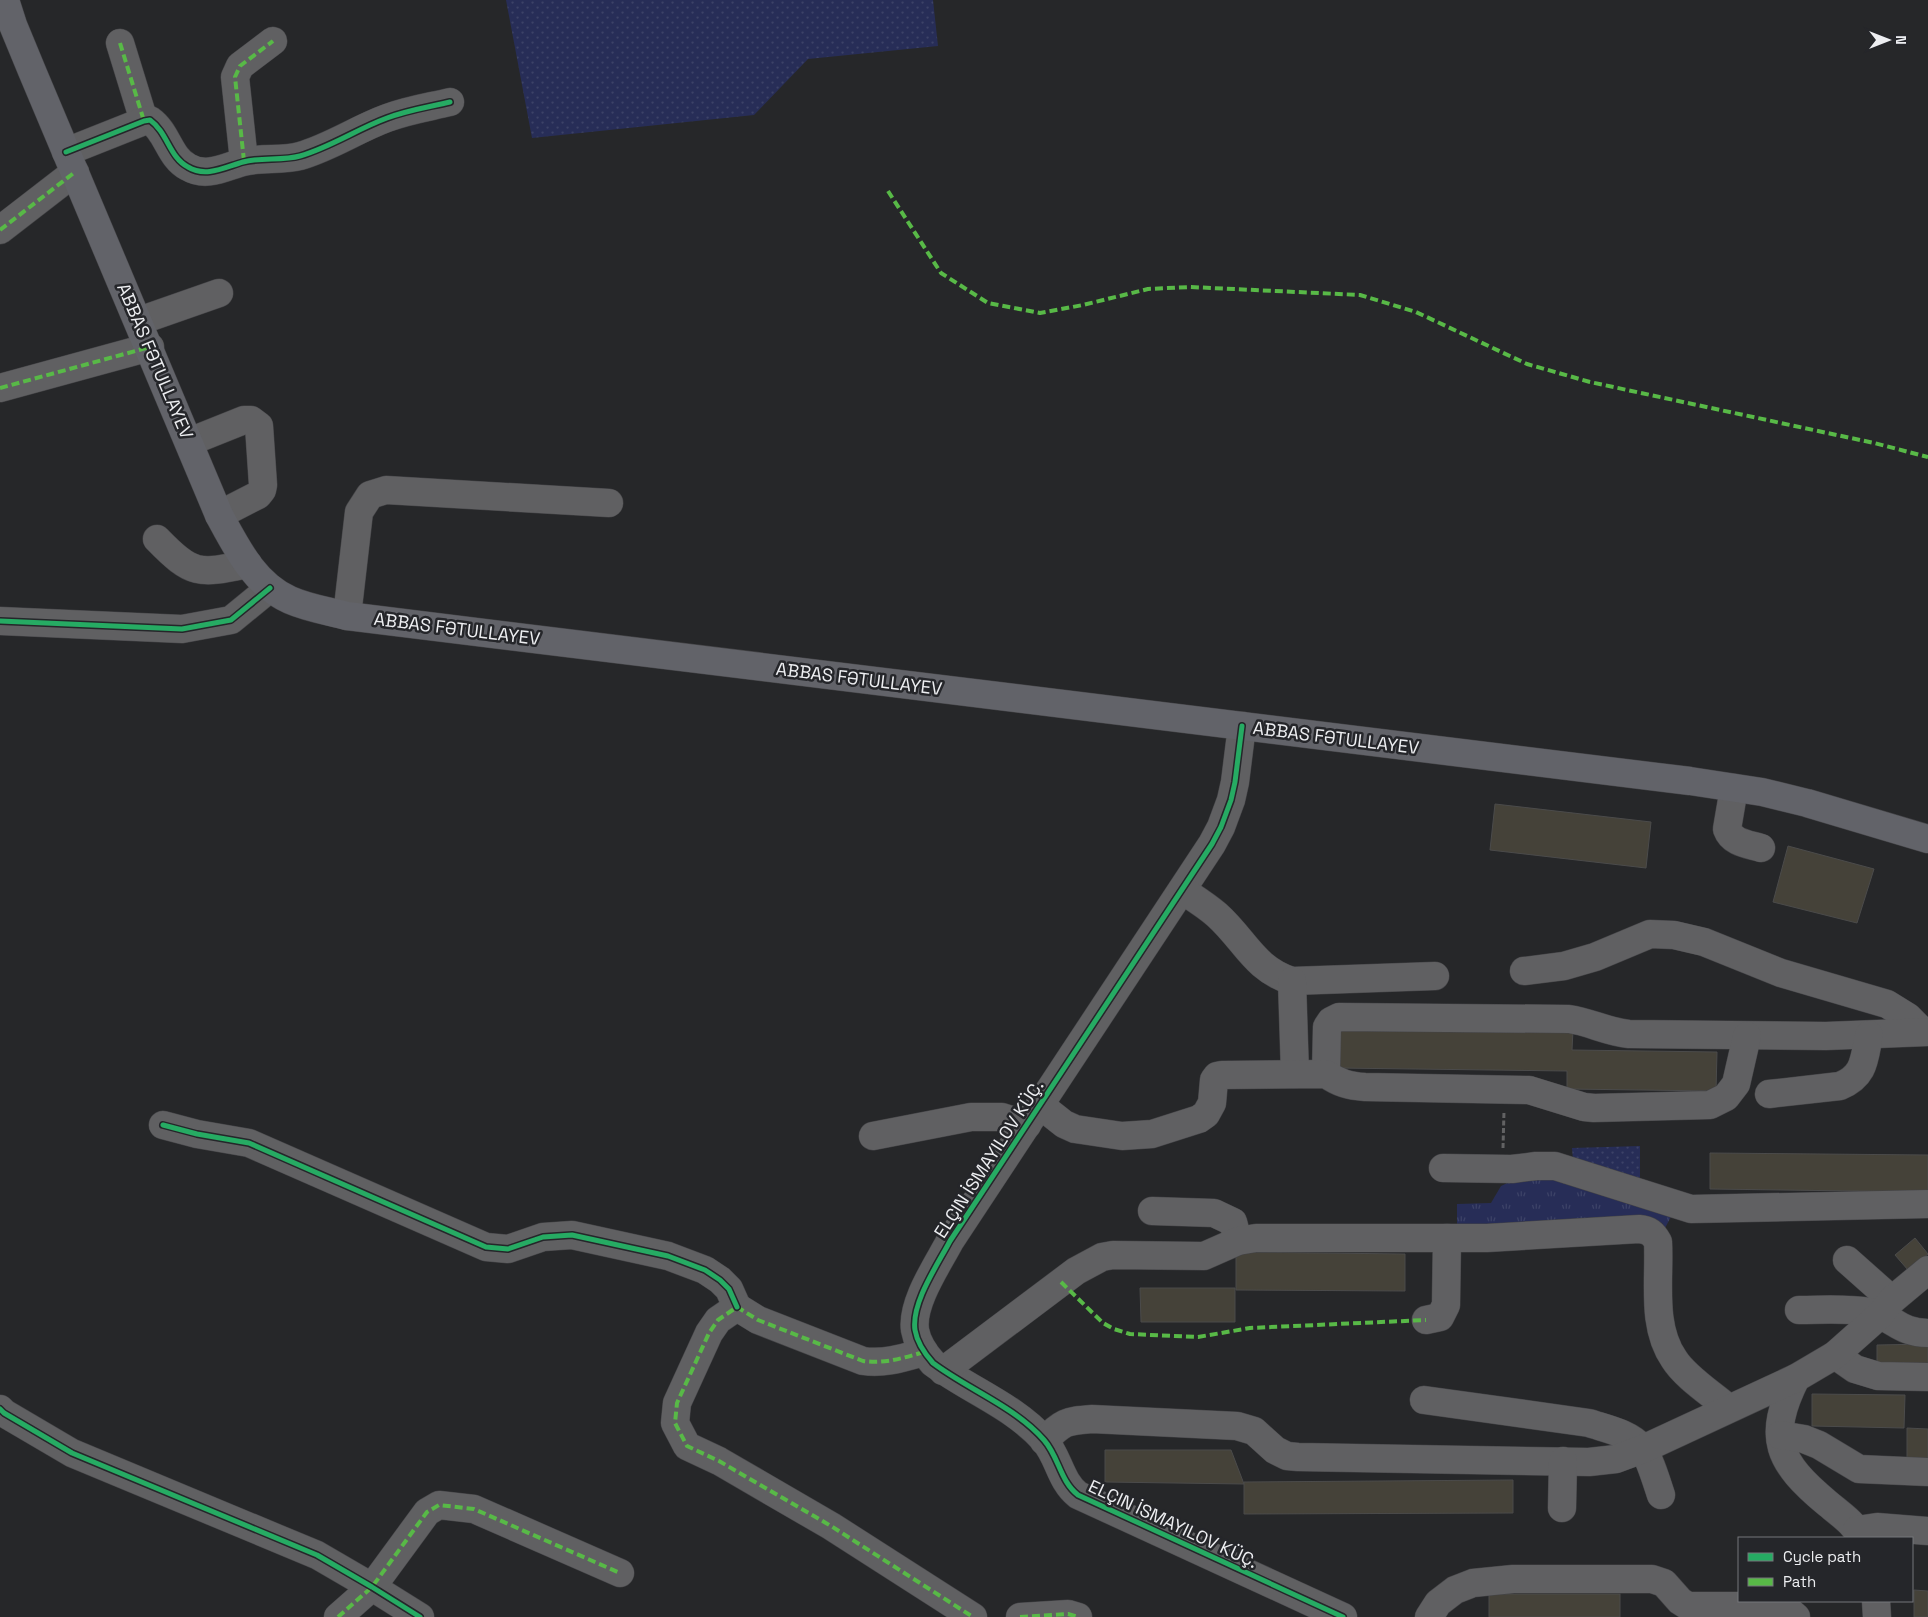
<svg xmlns="http://www.w3.org/2000/svg" width="1928" height="1617" font-family="'Space Grotesk',sans-serif">
  <defs>
    <pattern id="grass-dots" width="8" height="8" patternUnits="userSpaceOnUse" patternTransform="scale(1.25)"><rect width="8" height="8" fill="#272d57"/><path d="M2 2h.1M6 6h.1" fill="none" stroke="#3c4267" stroke-width="1.8" stroke-linecap="round"/></pattern>
    <pattern id="park-tufts" width="24" height="20" patternUnits="userSpaceOnUse" patternTransform="scale(1.25)"><rect width="24" height="20" fill="#272d57"/><path d="M3 7l-1-3M5 7V3M7 7l1-3M15 17l-1-3M17 17v-4M19 17l1-3" fill="none" stroke="#3c4267"/></pattern>
  </defs>
  <rect width="100%" height="100%" fill="#262729"/>
  <g fill="url(#grass-dots)">
    <polygon points="506,0 933,0 938,46 808,59 754,115 532,138"/>
    <polygon points="1640,1146 1640,1183 1573,1160 1572,1148"/>
  </g>
  <polygon fill="url(#park-tufts)" points="1540,1172 1673,1213 1665,1228 1662,1223 1650,1220 1457,1229 1457,1204 1491,1203 1501,1186 1522,1176"/>
  <g fill="#454239" stroke="#4b4b4b">
    <polygon points="1495,804 1651,822 1646,868 1490,850"/>
    <polygon points="1788,846 1874,869 1857,923 1773,902"/>
    <polygon points="1338,1027 1573,1030 1572,1050 1717,1052 1716,1091 1567,1089 1567,1071 1337,1068"/>
    <polygon points="1710,1153 1928,1155 1928,1192 1710,1189"/>
    <polygon points="1915,1238 1928,1254 1908,1270 1895,1255"/>
    <polygon points="1236,1252 1405,1254 1405,1291 1236,1290"/>
    <polygon points="1140,1288 1235,1288 1235,1322 1141,1322"/>
    <polygon points="1928,1344 1928,1364 1877,1364 1877,1345"/>
    <polygon points="1812,1394 1905,1395 1904,1428 1812,1426"/>
    <polygon points="1907,1428 1928,1429 1928,1464 1907,1464"/>
    <polygon points="1105,1450 1231,1450 1244,1484 1105,1482"/>
    <polygon points="1513,1480 1513,1513 1244,1514 1244,1482"/>
    <polygon points="1914,1590 1928,1591 1928,1617 1914,1617"/>
    <rect x="1489" y="1594" width="131" height="23"/>
  </g>
  <g fill="none" stroke-linecap="round" stroke-linejoin="round">
    <g stroke="#444447" stroke-width="29">
      <g id="minor">
        <polyline points="120,43 144,121"/>
        <path d="M 66,152 L 144,121 L 150,120 C 168,133 169,157 188,167 C 206,178 225,167 243,162 C 261,157 282,161 300,156 C 331,147 357,129 387,118 C 408,110 429,107 450,102"/>
        <polyline points="244,161 235,77 240,66 273,41"/>
        <polyline points="0,230 75,172"/>
        <polyline points="139,321 219,293"/>
        <polyline points="0,388 150,347"/>
        <polyline points="189,442 244,420 251,420 259,426 263,485 262,490 258,495 219,515"/>
        <path d="M 157,539 C 193,576 199,574 248,564"/>
        <polyline points="347,616 359,512 370,495 386,490 609,503"/>
        <polyline points="0,621 182,629 231,620 270,588"/>
        <path d="M 1242,726 L 1235,782 L 1231,800 L 1221,827 L 1212,844 L 950,1241 C 938,1264 911,1303 915,1330 C 917,1342 925,1354 933,1363 C 969,1390 1014,1406 1044,1440 C 1059,1457 1060,1481 1078,1495 L 1343,1617"/>
        <path d="M 1734,788 L 1727,829 C 1732,843 1748,844 1761,848"/>
        <path d="M 1182,890 C 1194,898 1207,906 1217,915 C 1245,940 1254,969 1292,981 L 1435,976"/>
        <polyline points="1524,971 1564,966 1595,957 1650,934 1674,935 1704,942 1781,973 1887,1004 1908,1017 1922,1031"/>
        <polyline points="1292,981 1295,1074"/>
        <path d="M 1326,1074 L 1327,1027 L 1331,1021 L 1339,1017 L 1569,1019 C 1590,1022 1608,1032 1629,1034 L 1826,1036 L 1928,1032"/>
        <path d="M 1769,1094 L 1840,1086 C 1865,1076 1864,1059 1869,1035"/>
        <path d="M 1040,1105 L 1064,1124 L 1075,1129 L 1122,1136 L 1152,1134 L 1199,1119 L 1206,1114 L 1212,1103 L 1214,1080 L 1217,1076 L 1222,1075 L 1326,1074 C 1339,1083 1349,1086 1365,1087 L 1529,1090 L 1584,1107 L 1594,1108 L 1710,1105 L 1726,1097 L 1736,1084 L 1747,1036"/>
        <polyline points="163,1125 197,1134 249,1143 486,1247 508,1249 543,1237 572,1235 668,1256 705,1270 720,1280 729,1289 737,1307"/>
        <polyline points="873,1136 971,1117 1002,1117 1027,1125"/>
        <polyline points="1443,1168 1512,1169 1536,1166 1555,1166 1691,1209 1928,1204"/>
        <polyline points="1152,1211 1214,1213 1233,1222 1238,1241"/>
        <polyline points="1847,1260 1892,1300"/>
        <path d="M 1799,1310 C 1822,1310 1847,1308 1870,1312 C 1894,1317 1899,1333 1928,1333"/>
        <polyline points="1426,1320 1440,1317 1446,1305 1447,1238"/>
        <path d="M 924,1352 C 903,1358 885,1364 863,1361 L 758,1320 L 737,1307 L 718,1320 L 709,1333 L 677,1403 L 675,1423 L 687,1446 L 719,1461 L 831,1526 L 973,1617"/>
        <polyline points="1835,1355 1855,1369 1878,1376 1928,1377"/>
        <path d="M 943,1371 L 1076,1271 L 1102,1257 L 1113,1255 L 1204,1256 L 1238,1241 L 1256,1238 L 1487,1238 L 1639,1229 C 1649,1230 1653,1233 1658,1242 C 1660,1280 1651,1326 1674,1359 C 1685,1377 1712,1394 1728,1408"/>
        <path d="M 1796,1378 C 1766,1438 1778,1462 1827,1503 C 1840,1514 1854,1523 1862,1538"/>
        <path d="M 1424,1400 L 1589,1423 C 1607,1429 1629,1433 1642,1448 C 1649,1456 1657,1483 1661,1495"/>
        <polyline points="0,1409 4,1413 72,1453 317,1555 372,1587 420,1617"/>
        <polyline points="1780,1435 1804,1439 1819,1445 1859,1469 1928,1472"/>
        <path d="M 1044,1441 C 1063,1422 1065,1421 1092,1419 L 1237,1426 L 1254,1431 L 1275,1450 L 1287,1456 L 1298,1457 L 1589,1462 L 1616,1459 L 1643,1449 L 1796,1378 L 1835,1355 L 1880,1315 L 1892,1300 L 1928,1270"/>
        <polyline points="1562,1508 1563,1461"/>
        <polyline points="1857,1530 1877,1527 1928,1531"/>
        <polyline points="1876,1601 1877,1617"/>
        <polyline points="338,1617 372,1587 427,1512 439,1505 474,1509 620,1573"/>
        <polyline points="1020,1617 1068,1614 1078,1617"/>
        <path d="M 1429,1617 L 1438,1603 L 1455,1590 L 1473,1583 L 1513,1579 L 1652,1579 L 1664,1583 L 1680,1601 L 1688,1606 L 1773,1606 C 1782,1607 1789,1610 1796,1617"/>
      </g>
    </g>
    <g stroke="#444447" stroke-width="29">
      <path id="major" d="M 5,0 L 13,25 L 32,71 L 219,515 C 237,548 254,584 290,600 C 308,608 328,611 347,616 L 1690,781 L 1762,792 L 1807,803 L 1928,839"/>
    </g>
    <polyline stroke="#626263" stroke-width="3" stroke-dasharray="5 2.5" stroke-linecap="butt" points="1503,1148 1504,1111"/>
    <use href="#minor" stroke="#606062" stroke-width="28"/>
    <use href="#major" stroke="#626369" stroke-width="28"/>
    <g stroke="#58b947" stroke-width="4" stroke-dasharray="8 4" stroke-linecap="butt">
      <polyline points="120,43 144,121"/>
      <polyline points="244,161 235,77 240,66 273,41"/>
      <polyline points="888,191 941,273 988,303 1040,313 1083,305 1148,289 1190,287 1360,295 1416,312 1527,364 1590,382 1874,443 1928,457"/>
      <polyline points="0,230 75,172"/>
      <polyline points="0,388 150,347"/>
      <polyline points="1061,1282 1103,1323 1114,1329 1130,1334 1198,1337 1250,1328 1426,1320"/>
      <path d="M 924,1352 C 903,1358 885,1364 863,1361 L 758,1320 L 737,1307 L 718,1320 L 709,1333 L 677,1403 L 675,1423 L 687,1446 L 719,1461 L 831,1526 L 973,1617"/>
      <polyline points="338,1617 372,1587 427,1512 439,1505 474,1509 620,1573"/>
      <polyline points="1020,1617 1068,1614 1078,1617"/>
    </g>
    <g stroke="#25262a" stroke-width="8">
      <g id="cycleway">
        <path d="M 66,152 L 144,121 L 150,120 C 168,133 169,157 188,167 C 206,178 225,167 243,162 C 261,157 282,161 300,156 C 331,147 357,129 387,118 C 408,110 429,107 450,102"/>
        <polyline points="0,621 182,629 231,620 270,588"/>
        <path d="M 1242,726 L 1235,782 L 1231,800 L 1221,827 L 1212,844 L 950,1241 C 938,1264 911,1303 915,1330 C 917,1342 925,1354 933,1363 C 969,1390 1014,1406 1044,1440 C 1059,1457 1060,1481 1078,1495 L 1343,1617"/>
        <polyline points="163,1125 197,1134 249,1143 486,1247 508,1249 543,1237 572,1235 668,1256 705,1270 720,1280 729,1289 737,1307"/>
        <polyline points="0,1409 4,1413 72,1453 317,1555 372,1587 420,1617"/>
      </g>
    </g>
    <use href="#cycleway" stroke="#26ab63" stroke-width="5"/>
  </g>
  <g text-anchor="middle" stroke-width="5" stroke-linejoin="round" paint-order="stroke">
    <g font-size="18" fill="#edeef1" stroke="#25262a">
      <text transform="translate(155 361) rotate(67)" y="6">ABBAS FƏTULLAYEV</text>
      <text transform="translate(457 629) rotate(7)" y="6">ABBAS FƏTULLAYEV</text>
      <text transform="translate(859 679) rotate(7)" y="6">ABBAS FƏTULLAYEV</text>
      <text transform="translate(1336 738) rotate(7)" y="6">ABBAS FƏTULLAYEV</text>
      <text transform="translate(989 1159) rotate(-57)" y="6">ELÇIN İSMAYILOV KÜÇ.</text>
      <text transform="translate(1173 1524) rotate(25)" y="6">ELÇIN İSMAYILOV KÜÇ.</text>
    </g>
  </g>
  <rect x="1738" y="1537" width="175" height="65" fill="#25262a" stroke="#75767a"/>
  <rect x="1748" y="1553" width="25" height="8" fill="#26ab63" stroke="#75767a"/>
  <text x="1783" y="1562" font-size="15" fill="#edeef1">Cycle path</text>
  <rect x="1748" y="1578" width="25" height="8" fill="#58b947" stroke="#75767a"/>
  <text x="1783" y="1587" font-size="15" fill="#edeef1">Path</text>
  <g transform="translate(1888 40) rotate(90)" stroke="#25262a" stroke-width="4" paint-order="stroke">
  <path d="M0-4L9 19L0 12L-9 19Z" fill="#edeef1"/>
  <text y="-8" font-size="14" font-weight="bold" text-anchor="middle" fill="#edeef1">N</text>
  </g>
</svg>
